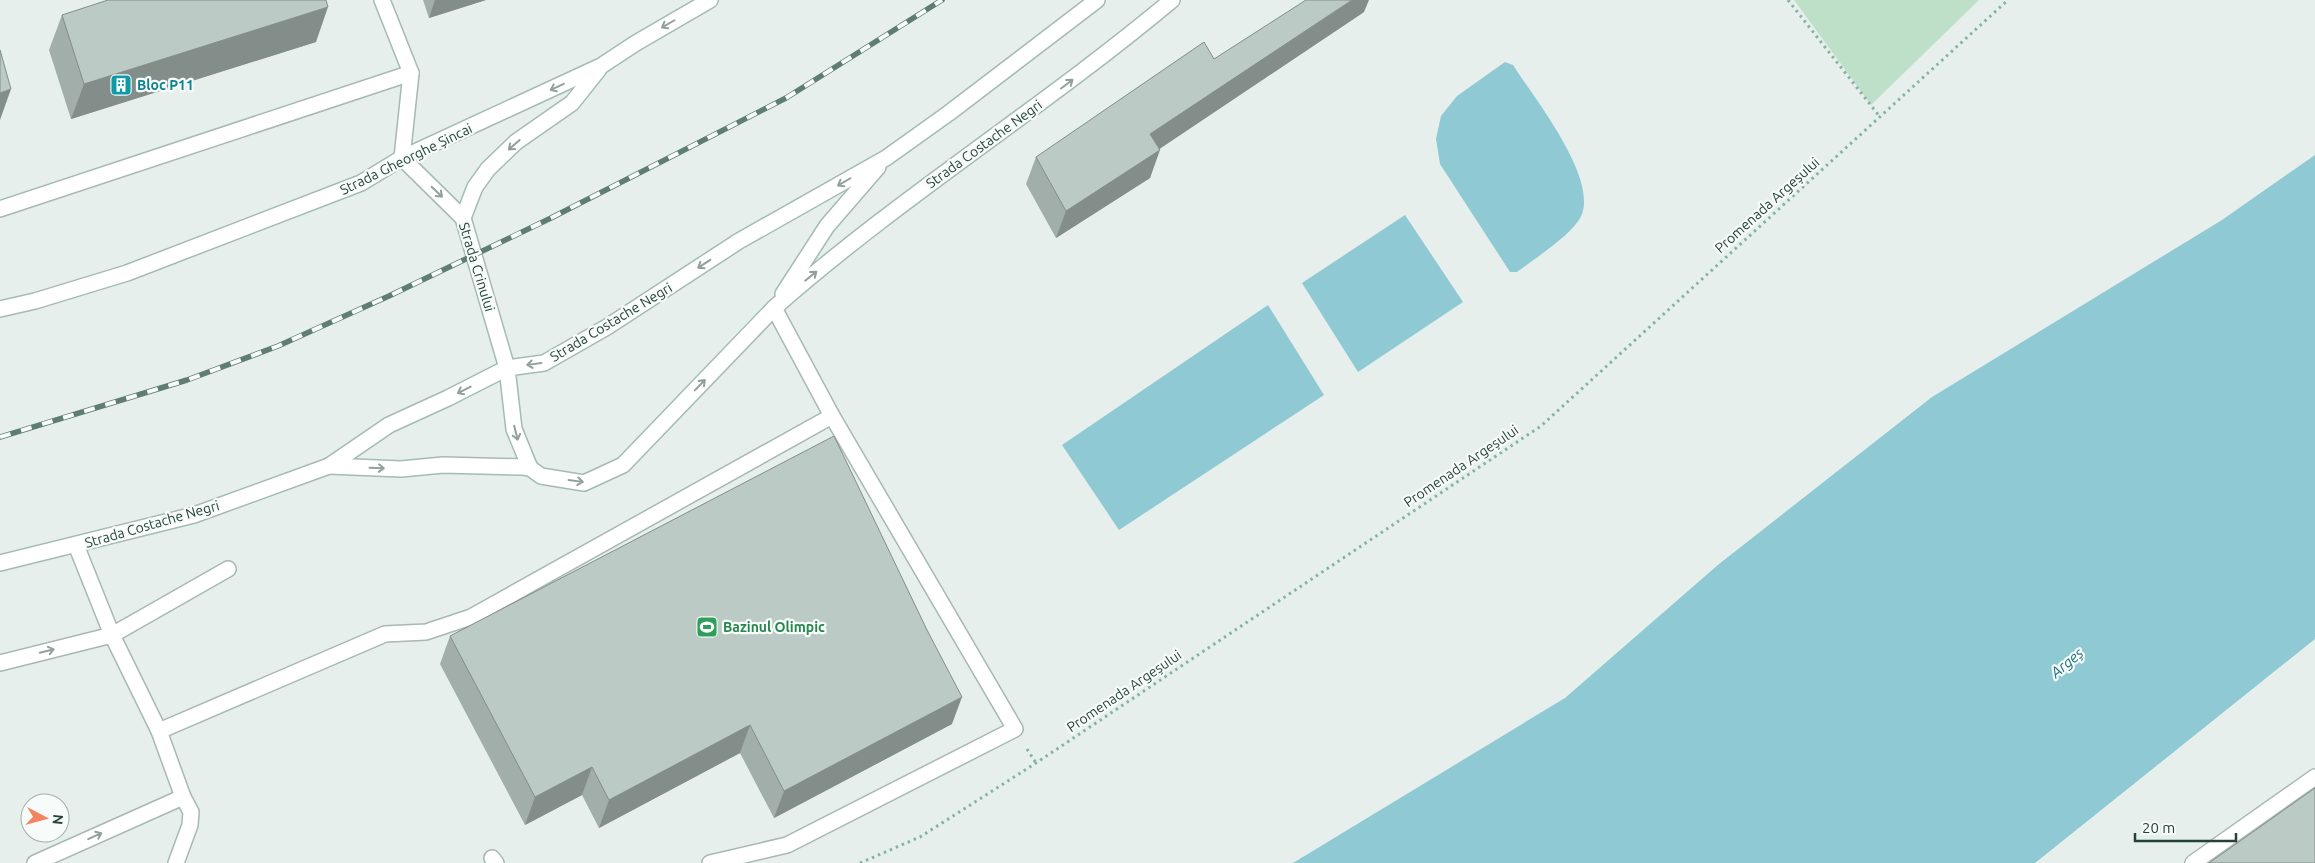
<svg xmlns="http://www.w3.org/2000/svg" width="2315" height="863" font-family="Ubuntu,sans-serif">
  <rect width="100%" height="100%" fill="#e6efeb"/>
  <polygon fill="#bfe0c8" points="1794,0 1979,0 1871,105"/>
  <g fill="#8ec9d4">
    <path d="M 1505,62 L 1513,65 C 1534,98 1596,175 1582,214 C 1575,233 1534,259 1517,272 L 1510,272 L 1440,164 L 1436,139 L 1441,116 L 1457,96 Z"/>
    <polygon points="2315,155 2315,639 2035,863 1293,863 1565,698 1719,564 1932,397 2222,220"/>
    <polygon points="1405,215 1463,302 1358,372 1302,283"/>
    <polygon points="1268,305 1324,395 1119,530 1062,445"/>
  </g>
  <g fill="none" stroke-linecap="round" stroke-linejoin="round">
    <g stroke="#a8b8b2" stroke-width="18">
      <g id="lane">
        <polyline points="0,209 411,73"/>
        <polyline points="76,545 112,635 159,731 183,797 191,812 190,825 176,863"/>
        <polyline points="0,663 112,635 228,569"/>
        <polyline points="159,731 385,634 426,632 471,617 832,416"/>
        <polyline points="492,858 496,863"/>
        <polyline points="35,863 183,797"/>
        <polyline points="710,863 787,845 1015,729 832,416 774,308"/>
        <polyline points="2193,863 2315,777"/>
      </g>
    </g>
    <g stroke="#a8b8b2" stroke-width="18">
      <polyline id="street" points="382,0 411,73 402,158"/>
    </g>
    <g stroke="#a4bbb3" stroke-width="18">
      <g id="secondary">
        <polyline points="402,158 463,218 507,368 514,429 530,468"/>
        <polyline points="463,218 475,187 488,169 516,142 572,103 599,69"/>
        <polyline points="783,294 827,226 878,167"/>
        <polyline points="0,309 35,301 127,273 361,183 402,158 601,66 636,43 710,0"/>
        <path d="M 329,466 L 401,469 L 443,465 L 523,467 L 530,468 L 541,476 L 584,483 L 623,465 L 774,308 C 900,197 1043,108 1172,0"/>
        <polyline points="0,563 194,515 329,466 389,425 448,398 507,368 544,363 607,327 739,241 886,158 949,113 1097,0"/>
      </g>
    </g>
    <g stroke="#86b3a5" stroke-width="3" stroke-dasharray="2.5 4" stroke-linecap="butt">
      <polyline points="1788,0 1880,117"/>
      <polyline points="1027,749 1036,763"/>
      <polyline points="860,863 920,837 1036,763 1541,426 2008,0"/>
    </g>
    <use href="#lane" stroke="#fff" stroke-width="15"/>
    <use href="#street" stroke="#fff" stroke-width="15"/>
    <use href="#secondary" stroke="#fff" stroke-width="15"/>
    <g stroke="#5f7d75" stroke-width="5.5">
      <polyline id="rail" points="0,437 187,380 278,346 389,296 551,218 786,98 942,0"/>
    </g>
    <use href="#rail" stroke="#f7fbf9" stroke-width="4" stroke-dasharray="11" stroke-linecap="butt"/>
  </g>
  <g fill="#a1aea9">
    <polygon points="423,0 486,0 429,18"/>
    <polygon points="1364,12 1159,149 1150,178 1056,238 1026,184 1036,157 1214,59"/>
    <polygon points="62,15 316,42 71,119 49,50"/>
    <polygon points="450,636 952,724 774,818 740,753 599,828 582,795 525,825 440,664"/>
  </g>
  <g fill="#838d89">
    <polygon points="435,0 486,0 429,18"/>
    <polygon points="1352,0 1369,0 1364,12 1140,162 1150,134"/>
    <polygon points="328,7 316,42 71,119 84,84"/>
    <polygon points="11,89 0,120 0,93"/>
    <polygon points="1160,150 1150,178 1056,238 1066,211"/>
    <polygon points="962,697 952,724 774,818 784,791"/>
    <polygon points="750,725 740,753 599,828 609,800"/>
    <polygon points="592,767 582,795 525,825 535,797"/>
  </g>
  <g fill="#bbcac4" stroke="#838d89">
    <polygon points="108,0 326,0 328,7 84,84 62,15"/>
    <polygon points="1306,0 1352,0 1150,134 1160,150 1066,211 1036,157 1204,42 1214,59"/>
    <polygon points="0,50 11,89 0,93"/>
    <polygon points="834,436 927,630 962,697 784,791 750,725 609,800 592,767 535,797 450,636"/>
    <polygon points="2315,788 2315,863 2209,863"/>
  </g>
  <defs><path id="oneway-shaft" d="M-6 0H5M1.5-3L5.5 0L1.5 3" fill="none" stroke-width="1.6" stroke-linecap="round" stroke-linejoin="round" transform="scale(1.25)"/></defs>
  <g stroke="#92a09c">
    <use href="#oneway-shaft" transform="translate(668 24) rotate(150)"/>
    <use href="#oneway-shaft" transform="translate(1067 84) rotate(-37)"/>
    <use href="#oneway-shaft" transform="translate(557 87) rotate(155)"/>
    <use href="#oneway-shaft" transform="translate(514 145) rotate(139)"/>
    <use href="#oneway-shaft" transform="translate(844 182) rotate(150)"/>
    <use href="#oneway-shaft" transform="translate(437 192) rotate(44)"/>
    <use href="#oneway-shaft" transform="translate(704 264) rotate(147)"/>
    <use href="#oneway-shaft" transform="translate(811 276) rotate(-39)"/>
    <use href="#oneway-shaft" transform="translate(534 364) rotate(172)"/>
    <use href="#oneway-shaft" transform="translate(700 385) rotate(-46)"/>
    <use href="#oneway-shaft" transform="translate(464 390) rotate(153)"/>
    <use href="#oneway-shaft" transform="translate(516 433) rotate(76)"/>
    <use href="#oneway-shaft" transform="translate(377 468) rotate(2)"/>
    <use href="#oneway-shaft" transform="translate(576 481) rotate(8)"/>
    <use href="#oneway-shaft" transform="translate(47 651) rotate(-14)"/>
    <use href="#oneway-shaft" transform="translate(95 836) rotate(-24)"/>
  </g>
  <defs>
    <g id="building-square" transform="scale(1.125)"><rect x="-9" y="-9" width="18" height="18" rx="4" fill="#0f9aa8" stroke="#f7fbf9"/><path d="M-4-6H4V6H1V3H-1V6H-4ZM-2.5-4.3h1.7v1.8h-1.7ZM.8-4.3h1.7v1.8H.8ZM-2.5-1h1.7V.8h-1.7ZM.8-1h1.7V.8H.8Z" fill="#fff"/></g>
    <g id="stadium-square" transform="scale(1.125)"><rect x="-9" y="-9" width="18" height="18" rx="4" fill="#2e9e5b" stroke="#f7fbf9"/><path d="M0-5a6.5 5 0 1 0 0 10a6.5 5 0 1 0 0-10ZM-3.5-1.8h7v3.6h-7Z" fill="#fff"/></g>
  </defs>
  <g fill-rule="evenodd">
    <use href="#building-square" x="121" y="85"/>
    <use href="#stadium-square" x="707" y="627"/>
  </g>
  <g text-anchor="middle" stroke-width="4.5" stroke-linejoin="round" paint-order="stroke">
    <g font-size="14" font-weight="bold" fill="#0d838f" stroke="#f7fbf9" text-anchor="start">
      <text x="137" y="90">Bloc P11</text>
    </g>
    <g font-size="14" fill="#24423a" stroke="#f7fbf9">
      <text transform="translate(984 144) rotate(-36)" y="5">Strada Costache Negri</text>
      <text transform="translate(406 159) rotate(-26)" y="5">Strada Gheorghe Șincai</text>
      <text transform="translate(1767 205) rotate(-42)" y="5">Promenada Argeșului</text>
      <text transform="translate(477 267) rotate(73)" y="5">Strada Crinului</text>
      <text transform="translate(611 322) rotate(-31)" y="5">Strada Costache Negri</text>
      <text transform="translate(1461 466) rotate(-34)" y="5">Promenada Argeșului</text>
      <text transform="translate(152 524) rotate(-16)" y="5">Strada Costache Negri</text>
      <text transform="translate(1124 691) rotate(-34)" y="5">Promenada Argeșului</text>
    </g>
    <g font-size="14" font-weight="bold" fill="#27864d" stroke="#f7fbf9" text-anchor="start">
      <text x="723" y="632">Bazinul Olimpic</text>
    </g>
    <g font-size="15" font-style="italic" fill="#1c6f80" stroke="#f7fbf9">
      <text transform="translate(2067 663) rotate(-40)" y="5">Argeș</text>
    </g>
  </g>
  <g transform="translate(45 818) rotate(96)"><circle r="24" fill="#f7fbf9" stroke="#a3b1ad"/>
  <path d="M0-4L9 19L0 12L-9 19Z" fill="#f4845f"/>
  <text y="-8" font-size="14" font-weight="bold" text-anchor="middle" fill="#24423a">N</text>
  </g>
  <path d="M2135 833v8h101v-8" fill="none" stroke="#24423a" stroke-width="2.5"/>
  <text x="2142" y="833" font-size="15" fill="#24423a" stroke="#f7fbf9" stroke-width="4" paint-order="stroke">20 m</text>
</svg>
